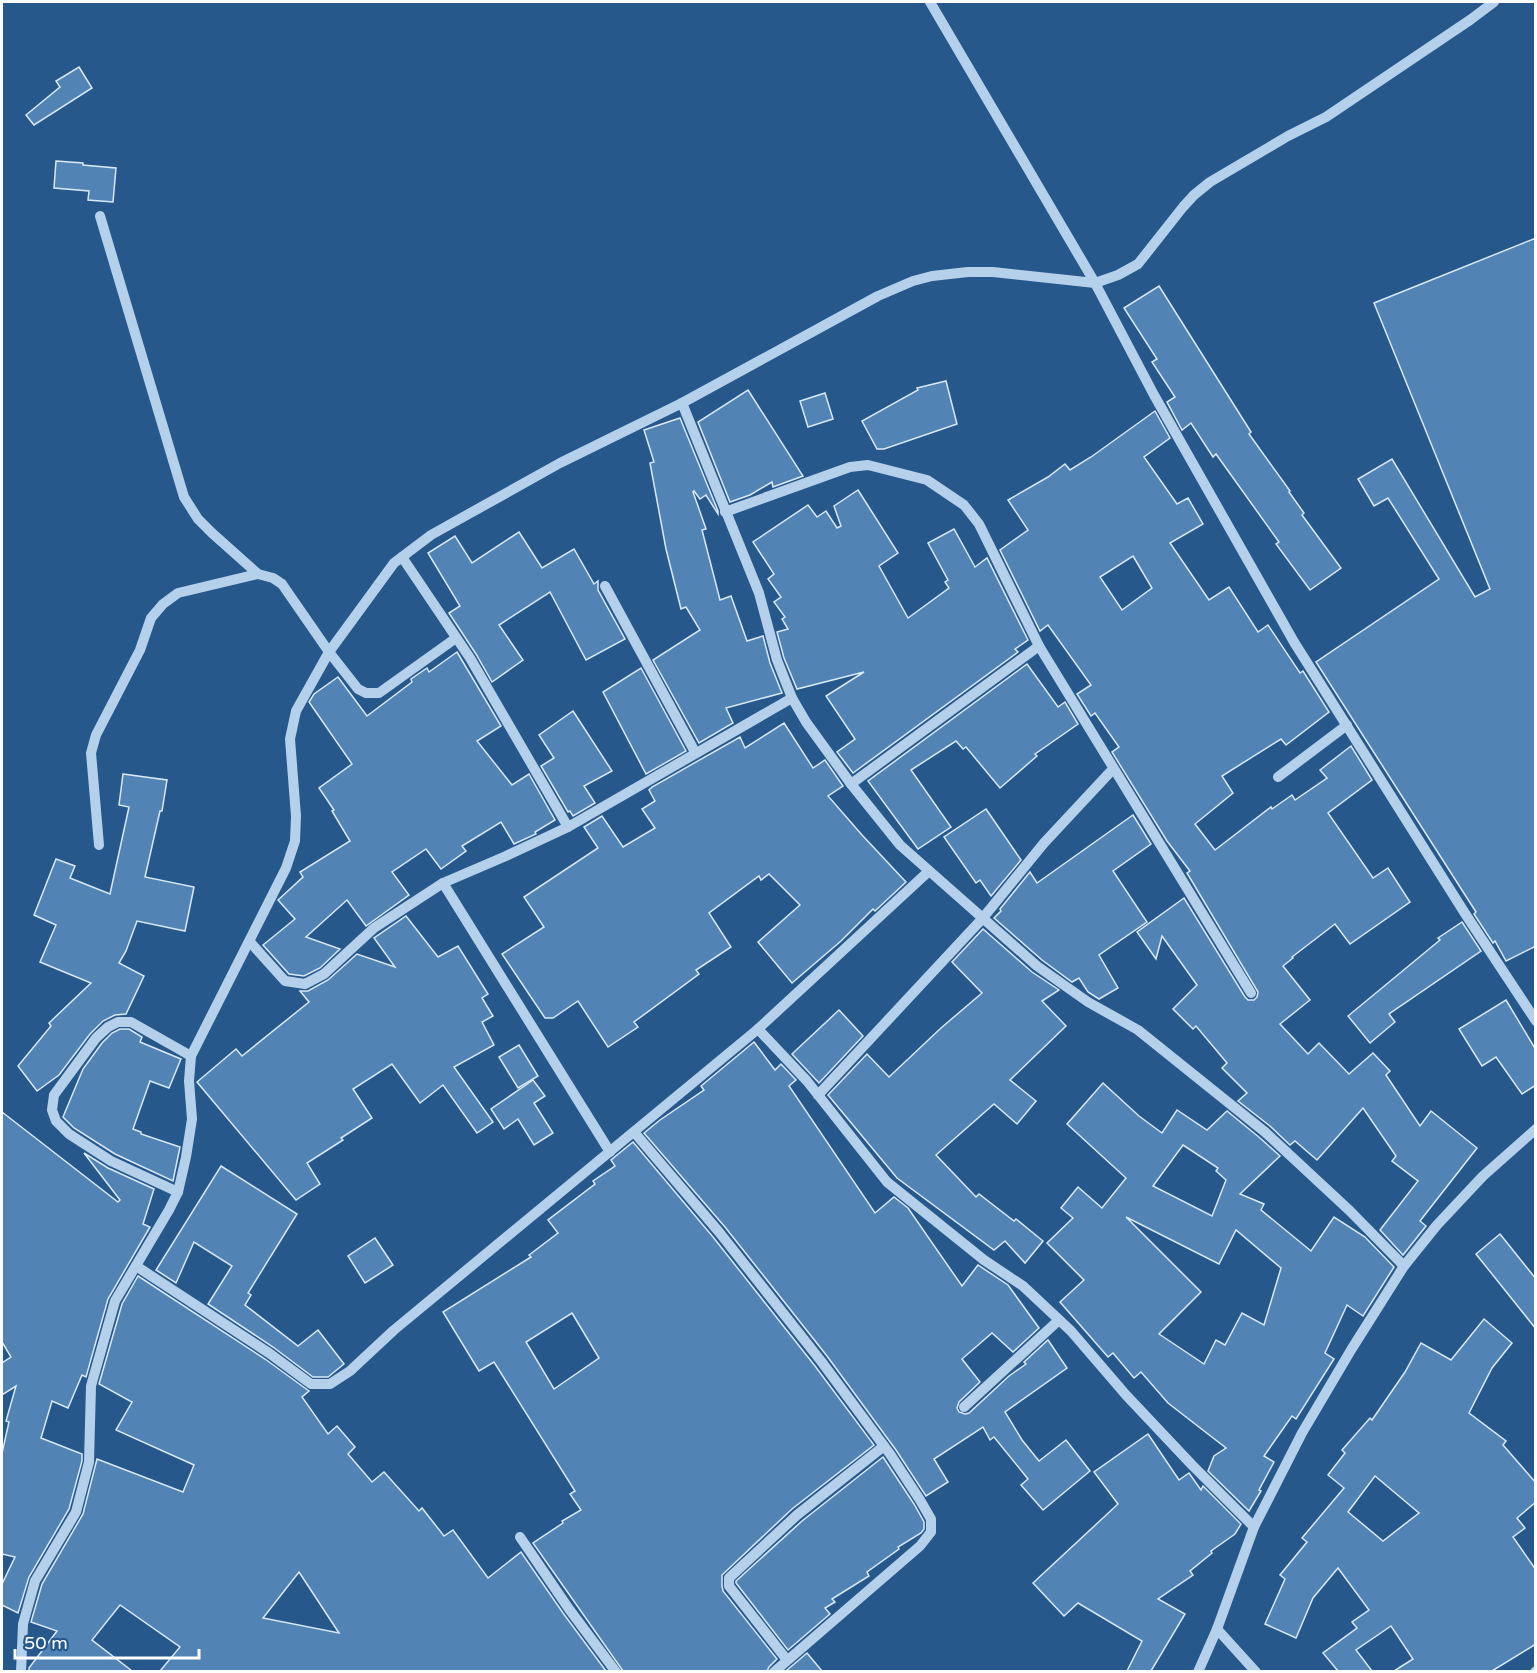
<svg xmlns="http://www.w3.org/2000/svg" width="1537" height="1673" font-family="'Varela Round',sans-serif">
  <rect width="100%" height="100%" fill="#26588c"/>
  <g fill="#5283b5" stroke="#d9e9f8" stroke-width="1.5" fill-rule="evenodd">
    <polygon points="79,67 92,88 34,125 26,115 60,87 56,81"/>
    <polygon points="56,161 83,163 83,165 116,168 113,202 88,200 89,191 54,188"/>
    <polygon points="1536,238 1536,946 1506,961 1495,941 1493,943 1474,914 1476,912 1316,662 1439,579 1388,498 1374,506 1358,479 1392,459 1475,597 1490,589 1374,303"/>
    <polygon points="1159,286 1251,432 1249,434 1290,491 1289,492 1304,513 1302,515 1341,568 1310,590 1276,544 1279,542 1216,454 1213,457 1191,423 1182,430 1167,402 1175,397 1152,362 1157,359 1124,308"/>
    <polygon points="946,381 957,424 884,449 877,449 862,421 918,390 917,388"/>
    <polygon points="748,390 803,476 773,487 772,482 750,495 730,502 698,422"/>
    <polygon points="825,393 833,419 808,427 800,401"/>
    <path d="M 1155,411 L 1170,438 L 1144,457 L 1177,504 L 1188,498 L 1203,524 L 1170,543 L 1209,600 L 1229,587 L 1258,632 L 1268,625 L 1300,673 L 1303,671 L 1329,712 L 1286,745 L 1281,739 L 1222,776 L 1233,793 L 1195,824 L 1215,850 L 1271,807 L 1272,809 L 1292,795 L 1295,800 L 1327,778 L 1320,770 L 1351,746 L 1372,780 L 1328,813 L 1373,878 L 1388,868 L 1410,902 L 1350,944 L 1335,924 L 1292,957 L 1293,958 L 1283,966 L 1310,1000 L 1280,1024 L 1308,1054 L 1319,1043 L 1349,1074 L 1373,1053 L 1390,1071 L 1386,1075 L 1420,1126 L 1431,1111 L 1477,1148 L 1420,1221 L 1426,1226 L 1403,1255 L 1380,1230 L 1418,1181 L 1392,1161 L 1396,1156 L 1363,1108 L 1317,1160 L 1295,1141 L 1290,1145 L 1270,1126 L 1238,1101 L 1247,1093 L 1222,1068 L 1227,1063 L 1196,1026 L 1193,1029 L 1173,1009 L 1197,985 L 1162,936 L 1156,959 L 1137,932 L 1184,898 L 1245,997 L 1248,1000 L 1254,1000 L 1257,997 L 1258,992 L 1187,873 L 1190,871 L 1167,841 L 1112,752 L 1119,747 L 1095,713 L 1091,716 L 1077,694 L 1091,685 L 1048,625 L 1040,631 L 1000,550 L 1028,530 L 1008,500 L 1048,477 L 1065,464 L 1070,470 L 1091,457 ZM 1133,556 L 1152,588 L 1122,610 L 1100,577 Z"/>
    <polygon points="680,418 718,511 718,514 706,495 700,499 694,491 693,492 706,529 702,530 720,600 731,596 747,641 763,636 770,663 782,693 726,708 733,723 699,743 653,660 700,630 686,607 681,609 666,549 650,463 654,462 644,430"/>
    <polygon points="858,490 898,553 879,566 908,618 949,588 945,582 948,580 928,543 954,529 975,567 987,558 1028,640 1015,649 1018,652 853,773 837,752 855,739 826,696 864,672 797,689 784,658 777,632 788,629 782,619 785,617 774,602 781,597 768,579 774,574 753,542 808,505 817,517 826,511 837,528 841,526 834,506"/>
    <polygon points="519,532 542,568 574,549 594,584 598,581 598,590 625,639 586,660 550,592 499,625 523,660 492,682 476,654 449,613 460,606 428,553 455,536 472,563"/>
    <polygon points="457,652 501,726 477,741 512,785 529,774 555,820 535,832 536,834 514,844 501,822 462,846 466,851 441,869 426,849 392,872 409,895 366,926 347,900 306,937 340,949 320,968 304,976 289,974 263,945 295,919 278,900 303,877 300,872 350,841 332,811 334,810 319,788 352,764 309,702 314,694 338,677 367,716 412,682 411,679 427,668 429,672"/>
    <polygon points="1027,664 1058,707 1065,702 1078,724 1035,754 1037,756 1000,788 966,747 963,749 956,741 911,770 951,827 918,849 868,781"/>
    <polygon points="641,668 686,751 646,774 603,692"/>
    <polygon points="573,711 612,771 584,786 595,803 573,816 570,811 568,812 541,766 554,758 539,735"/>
    <polygon points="784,723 813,768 825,760 843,786 828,796 862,835 906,882 875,911 873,909 841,941 792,983 758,942 800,905 769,874 761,880 759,876 709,913 731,947 696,970 699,974 634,1022 638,1027 608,1047 578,1001 553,1018 545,1018 502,954 544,927 524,897 598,848 584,827 602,816 623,847 655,828 642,809 655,801 649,790 652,787 740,737 745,748"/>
    <polygon points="123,774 167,780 162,811 160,811 145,877 194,887 185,931 137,921 126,951 119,963 144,976 126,1014 115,1015 103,1021 90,1034 59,1075 37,1091 18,1066 51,1026 49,1023 91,983 40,962 56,925 34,915 56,859 75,866 70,878 110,894 129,807 119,805"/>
    <polygon points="986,809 1021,860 991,896 980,880 976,883 944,837"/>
    <polygon points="1133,815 1151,844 1113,871 1147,922 1099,955 1118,988 1099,999 1088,992 1079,978 1072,982 1042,960 994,918 1001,911 1000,909 1030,872 1037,883"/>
    <polygon points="406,916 438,957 458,946 488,994 482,998 493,1016 482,1022 494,1045 454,1067 493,1122 477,1133 443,1085 420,1103 392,1064 353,1089 372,1118 341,1138 343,1140 307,1163 320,1184 296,1200 197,1082 236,1049 242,1056 309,1002 300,991 308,991 328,980 357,954 395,967 374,938"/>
    <polygon points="1462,922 1481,951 1389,1014 1395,1022 1370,1043 1348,1016 1440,940 1438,938"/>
    <polygon points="983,929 1032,972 1059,990 1042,1001 1066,1026 1010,1080 1036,1101 1017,1124 994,1104 936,1155 976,1197 979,1194 1014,1221 1016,1219 1043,1241 1025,1263 1005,1241 994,1250 897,1178 828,1095 867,1054 889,1077 941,1028 982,993 952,962"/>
    <polygon points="1506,1000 1536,1050 1536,1085 1522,1094 1496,1057 1482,1066 1459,1029"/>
    <polygon points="839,1010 863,1036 819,1083 792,1054"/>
    <polygon points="120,1029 129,1029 142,1037 140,1042 181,1059 169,1088 150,1081 133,1129 141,1132 141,1134 180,1147 173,1181 115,1154 74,1128 63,1117 83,1069 102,1043 112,1033"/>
    <polygon points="754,1042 775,1070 781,1064 796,1080 789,1086 875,1213 894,1197 908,1208 962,1286 978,1265 1008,1285 1039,1328 1013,1352 992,1333 962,1359 980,1382 959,1402 957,1408 959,1412 965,1414 969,1413 1009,1376 1026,1364 1024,1362 1048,1340 1067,1368 1005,1412 1022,1440 1039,1461 1066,1440 1090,1471 1043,1510 1021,1485 1028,1479 994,1437 990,1440 983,1427 934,1459 948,1482 926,1496 896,1450 827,1356 725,1227 644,1133 660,1120 704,1090 701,1086"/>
    <polygon points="519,1045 538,1076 518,1088 499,1057"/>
    <polygon points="533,1080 545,1096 534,1103 553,1133 534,1145 518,1119 504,1129 491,1109"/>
    <path d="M 1103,1083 L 1139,1116 L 1162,1133 L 1177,1110 L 1207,1130 L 1227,1111 L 1260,1138 L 1280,1156 L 1240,1194 L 1264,1204 L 1261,1210 L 1311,1251 L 1334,1217 L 1365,1237 L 1394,1267 L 1363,1316 L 1347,1305 L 1325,1353 L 1334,1359 L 1296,1419 L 1292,1416 L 1264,1456 L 1274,1462 L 1259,1490 L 1261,1491 L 1249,1511 L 1208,1471 L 1214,1456 L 1226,1448 L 1168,1403 L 1141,1372 L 1134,1378 L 1113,1353 L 1108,1357 L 1060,1302 L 1084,1280 L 1047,1243 L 1073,1218 L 1061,1208 L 1078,1187 L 1102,1208 L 1126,1178 L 1067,1124 ZM 1183,1145 L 1218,1168 L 1216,1171 L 1226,1180 L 1212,1216 L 1153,1186 ZM 1126,1217 L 1219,1264 L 1236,1230 L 1281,1268 L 1264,1325 L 1242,1313 L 1225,1345 L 1216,1340 L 1204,1364 L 1159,1334 L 1201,1292 Z"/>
    <polygon points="2,1112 118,1202 120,1200 84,1153 108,1168 154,1189 143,1224 150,1227 108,1299 86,1377 82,1375 68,1408 52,1401 41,1438 82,1454 82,1461 69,1509 29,1577 18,1613 2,1605 2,1584 15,1557 2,1554 2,1453 9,1422 6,1421 16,1386 2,1395 2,1363 11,1357 2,1342"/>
    <path d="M 633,1142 L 713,1237 L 815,1366 L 874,1445 L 792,1509 L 722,1575 L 722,1586 L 723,1591 L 777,1659 L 769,1667 L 767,1671 L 623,1671 L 533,1543 L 563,1523 L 562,1521 L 581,1510 L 570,1494 L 575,1491 L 494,1362 L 479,1371 L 443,1312 L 531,1257 L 529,1255 L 558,1233 L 548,1220 L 595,1184 L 593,1181 L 615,1166 L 611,1160 ZM 572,1313 L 599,1358 L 554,1389 L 526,1342 Z"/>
    <polygon points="221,1166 297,1214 248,1293 251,1295 245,1305 298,1346 318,1330 344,1364 328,1377 313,1377 273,1347 208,1304 232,1266 194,1242 176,1283 156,1270"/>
    <polygon points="1500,1234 1536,1279 1536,1329 1476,1254"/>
    <polygon points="375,1238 393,1265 365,1283 348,1256"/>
    <path d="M 138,1276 L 265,1359 L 309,1391 L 302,1397 L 328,1434 L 337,1426 L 355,1447 L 348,1454 L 372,1482 L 384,1472 L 419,1511 L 422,1508 L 444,1536 L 453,1530 L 488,1578 L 521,1552 L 563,1613 L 606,1671 L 160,1671 L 180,1647 L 120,1605 L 92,1640 L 132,1671 L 29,1671 L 29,1668 L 57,1631 L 31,1622 L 42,1584 L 83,1514 L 97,1459 L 183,1492 L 194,1465 L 116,1430 L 132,1402 L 99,1384 L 122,1304 ZM 299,1572 L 339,1633 L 263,1618 Z"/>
    <path d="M 1484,1319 L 1512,1343 L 1492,1368 L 1469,1413 L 1506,1441 L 1503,1445 L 1536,1483 L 1536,1502 L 1517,1518 L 1525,1528 L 1513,1537 L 1536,1570 L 1536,1644 L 1492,1671 L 1394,1671 L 1413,1659 L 1391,1626 L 1356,1650 L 1372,1671 L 1338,1671 L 1323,1653 L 1357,1628 L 1352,1622 L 1369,1610 L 1338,1568 L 1313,1598 L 1296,1638 L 1265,1624 L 1285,1579 L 1280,1575 L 1307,1542 L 1302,1538 L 1344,1488 L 1328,1475 L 1345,1453 L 1342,1450 L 1370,1418 L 1372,1420 L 1405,1372 L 1421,1343 L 1451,1360 ZM 1375,1476 L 1419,1513 L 1383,1541 L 1348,1512 Z"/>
    <polygon points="1148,1434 1179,1480 1189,1473 1201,1490 1203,1486 1241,1524 1235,1534 1211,1551 1212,1553 1190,1571 1193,1575 1158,1599 1185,1614 1151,1671 1127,1671 1142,1641 1078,1603 1064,1616 1033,1583 1118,1504 1094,1472"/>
    <polygon points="883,1457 914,1504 924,1522 924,1529 921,1533 898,1547 899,1549 867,1572 869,1576 832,1599 835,1602 825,1608 830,1614 788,1650 736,1583 736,1581 802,1521"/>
    <polygon points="807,1653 822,1671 786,1671"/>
  </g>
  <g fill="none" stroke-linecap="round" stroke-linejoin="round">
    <g stroke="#b5d0ea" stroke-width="10">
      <polyline points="930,2 1095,283 1154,395 1294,642 1466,915 1536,1021"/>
      <polyline points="100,216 184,497 198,519 212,533 258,574"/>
      <polyline points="725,512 850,467 868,465 927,480 964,505 979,524 1039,646"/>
      <polyline points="402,557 470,658 568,827"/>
      <polyline points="605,586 695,752"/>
      <polyline points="1278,777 1347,725"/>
      <polyline points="851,784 1039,646 1251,993"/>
      <polyline points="99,845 91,753 96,735 140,650 151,618 163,604 178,593 258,574 273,578 282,584 329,652 358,689 366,693 379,693 456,638"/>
      <polyline points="443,883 506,856 568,827 792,698"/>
      <polyline points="250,942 285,981 305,984 324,974 374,928 443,883 610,1152"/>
      <polyline points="758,1029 807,1081 887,1182 984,1260 1023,1286 1071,1331 1126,1395 1192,1465 1254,1527"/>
      <polyline points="818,1095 982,919 1044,843 1113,769"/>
      <polyline points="634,1132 719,1232 821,1361 890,1454 920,1500 931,1519 931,1532 920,1546 774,1672"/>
      <polyline points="178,1192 111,1161 69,1134 56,1121 52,1110 54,1095 96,1038 108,1027 118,1022 131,1022 191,1056"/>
      <polyline points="136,1266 269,1353 311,1384 330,1384 350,1371 394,1330 758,1029 929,871"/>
      <polyline points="1404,1266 1350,1211 1265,1132 1138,1030 1088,1002 1037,966 900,845 851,784 806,722 792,698 777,660 759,593 682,403 878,296 913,281 932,276 968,272 993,272 1095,283 1118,275 1138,264 1183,207 1194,195 1210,182 1288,136 1326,117 1470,20 1494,2"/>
      <polyline points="964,1407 1059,1320"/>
      <polyline points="520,1537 569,1609 616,1672"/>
      <polyline points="1217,1629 1256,1672"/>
      <polyline points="787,1660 729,1586 729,1578 797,1515 884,1446"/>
      <polyline points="21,1672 23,1624 35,1581 76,1512 89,1462 91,1386 115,1301 169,1210 178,1192 186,1157 192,1119 189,1081 191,1056 286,868 295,841 296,816 290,739 296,711 329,652 394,563 431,535 560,463 682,403"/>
      <polyline points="1198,1672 1217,1629 1254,1527 1302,1433 1351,1350 1404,1266 1437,1225 1483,1176 1536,1129"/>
      <polyline points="1535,1672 1536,1671"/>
    </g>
  </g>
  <rect width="1537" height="1673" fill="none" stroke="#ffffff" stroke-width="6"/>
  <path d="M15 1649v9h184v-9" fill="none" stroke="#ffffff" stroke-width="3"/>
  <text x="24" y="1649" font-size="18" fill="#ffffff" stroke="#26588c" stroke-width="4.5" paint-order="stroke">50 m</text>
</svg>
